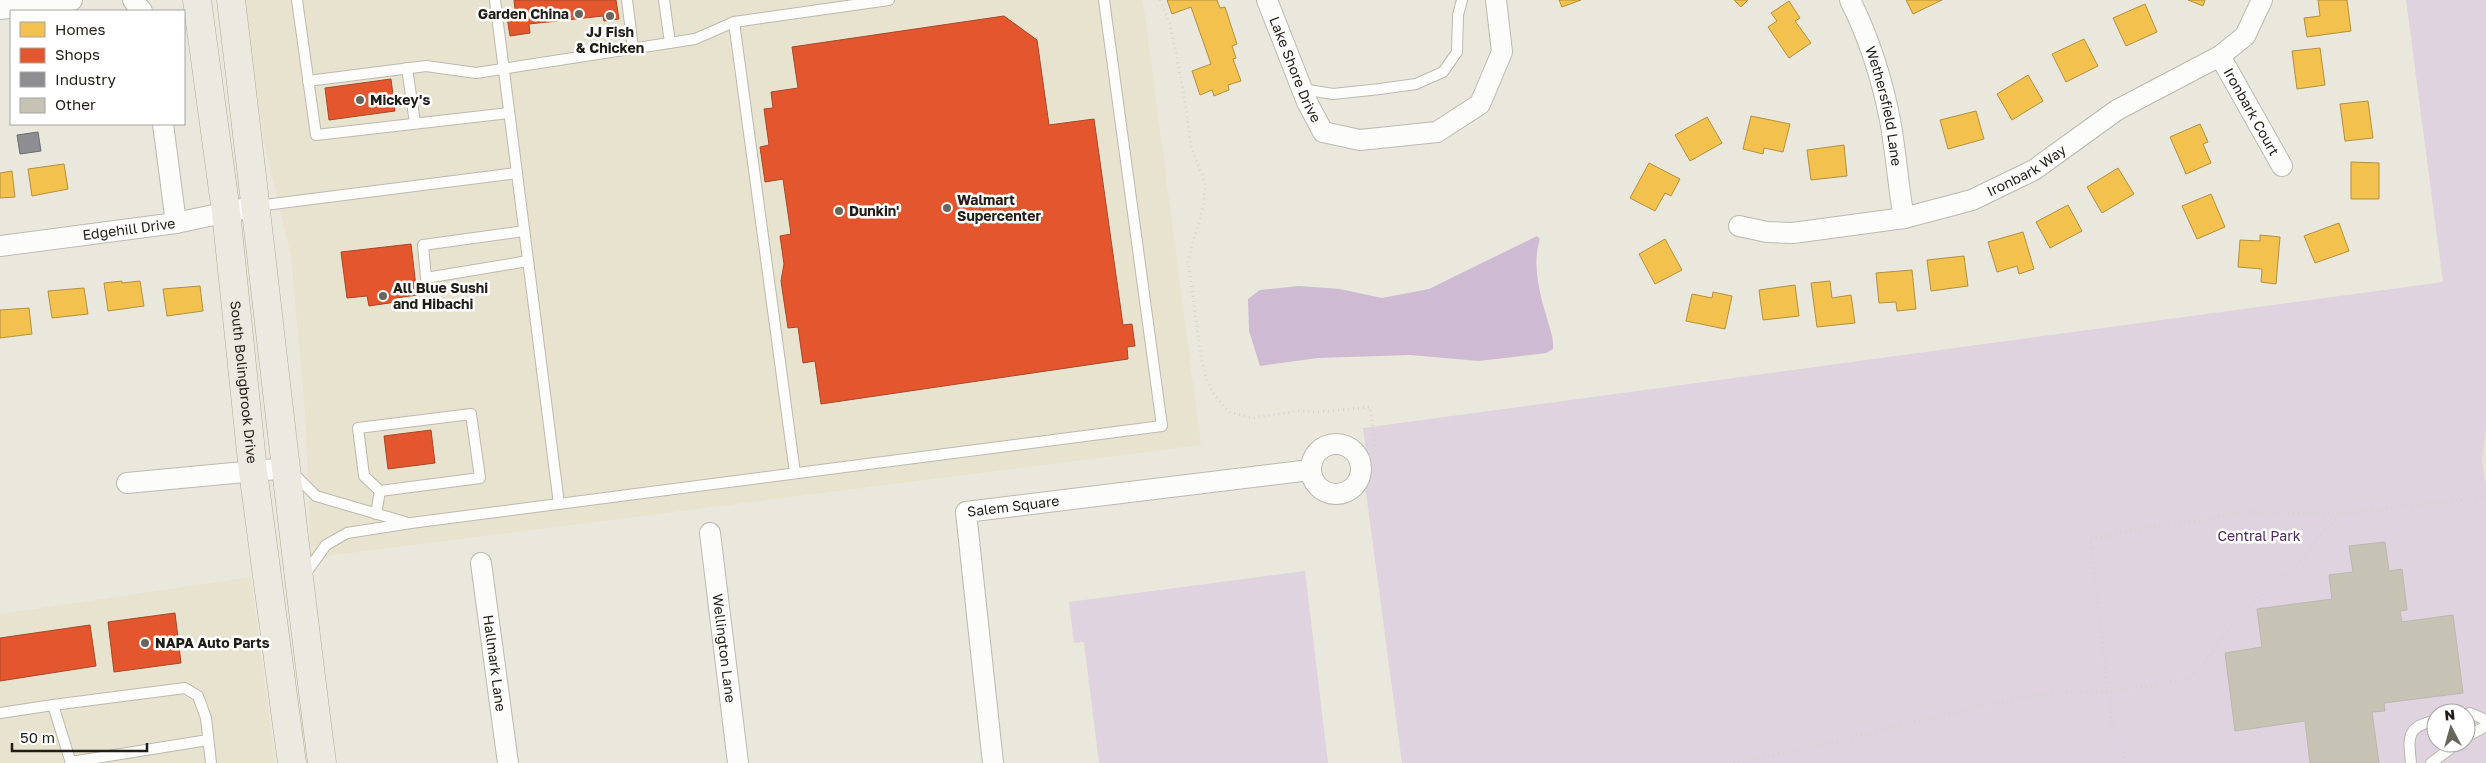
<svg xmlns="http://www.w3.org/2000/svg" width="2486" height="763" font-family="'Golos Text',sans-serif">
  <rect width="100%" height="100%" fill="#eae8dd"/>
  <g fill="#e8e3cf">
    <polygon points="245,0 1143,0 1201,445 311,558 305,411 291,256 263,137"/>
    <polygon points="2486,429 2486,487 2482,460"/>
    <polygon points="251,577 275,763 0,763 0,614"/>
  </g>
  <g fill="#ded3de" fill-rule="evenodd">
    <path d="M 2406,0 L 2486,0 L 2486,429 L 2482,460 L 2486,487 L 2486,763 L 1402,763 L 1365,485 L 1369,477 L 1363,428 L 2443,282 ZM 2436,713 L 2466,713 L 2466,743 L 2436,743 Z"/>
    <polygon points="1305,571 1328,763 1099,763 1084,642 1074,643 1069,602"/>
  </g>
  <path fill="#cebad3" d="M 1537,236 L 1540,239 C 1532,263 1539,291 1546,315 C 1549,326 1554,338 1553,349 L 1546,353 L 1479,361 L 1410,355 L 1318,358 L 1260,366 L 1249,331 L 1248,299 L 1260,290 L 1299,286 L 1340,289 L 1382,298 L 1429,289 Z"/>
  <g fill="#f2c14e" stroke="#b3903e">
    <polygon points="1167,0 1217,0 1220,8 1225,7 1237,44 1232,46 1236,58 1233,59 1241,81 1228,85 1229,90 1214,96 1212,90 1200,95 1192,71 1211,64 1191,7 1172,14"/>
    <polygon points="1559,0 1581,0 1562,7"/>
    <polygon points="1734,0 1748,0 1741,7"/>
    <polygon points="1906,0 1942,0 1913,14"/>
    <polygon points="2188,0 2205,0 2203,6"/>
    <polygon points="2318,0 2347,0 2351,31 2307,37 2304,18 2320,16"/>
    <polygon points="1789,1 1800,18 1795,21 1811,43 1789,58 1768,27 1777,21 1771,13"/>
    <polygon points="2145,4 2157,32 2126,46 2113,18"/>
    <polygon points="2084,39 2098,66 2066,82 2052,54"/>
    <polygon points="2320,48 2325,85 2297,89 2292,51"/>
    <polygon points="2028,75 2043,101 2012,120 1997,94"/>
    <polygon points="2368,101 2373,138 2345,141 2340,104"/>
    <polygon points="1976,111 1984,139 1948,149 1940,120"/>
    <polygon points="1751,116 1790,124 1783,152 1764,148 1763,154 1743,149"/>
    <polygon points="1707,117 1722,143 1690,161 1675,135"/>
    <polygon points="2200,124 2208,142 2203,144 2211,163 2186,174 2170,137"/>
    <polygon points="1844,145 1847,176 1811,180 1807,150"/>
    <polygon points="2351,162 2379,163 2379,199 2351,199"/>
    <polygon points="1649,163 1680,179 1671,196 1665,193 1655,211 1630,198"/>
    <polygon points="64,164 68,189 32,196 28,169"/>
    <polygon points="2118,168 2134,194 2102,213 2087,187"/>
    <polygon points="12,171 15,197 0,198 0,173"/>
    <polygon points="2211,194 2225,227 2197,239 2182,206"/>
    <polygon points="2068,205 2082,231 2050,248 2036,222"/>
    <polygon points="2339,223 2349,251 2315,263 2304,236"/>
    <polygon points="2023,232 2034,269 2019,274 2017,266 1997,272 1988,242"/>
    <polygon points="2260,235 2280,237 2276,284 2261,282 2262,269 2238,267 2240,240 2260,241"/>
    <polygon points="1665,239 1682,270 1655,284 1639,254"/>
    <polygon points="1964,256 1968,286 1931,291 1927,260"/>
    <polygon points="1912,270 1916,309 1897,311 1896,302 1879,303 1876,273"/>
    <polygon points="122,281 122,283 140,281 144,306 108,311 104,283"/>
    <polygon points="1830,281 1832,298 1851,295 1855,323 1817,327 1811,283"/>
    <polygon points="1795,285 1799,316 1763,320 1759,290"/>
    <polygon points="200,286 203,311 167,316 163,289"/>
    <polygon points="84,288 88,314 52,318 48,291"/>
    <polygon points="1713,292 1732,296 1725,329 1686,321 1692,294 1712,298"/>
    <polygon points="29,308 32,334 0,338 0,310"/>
  </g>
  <g fill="#e4572e" stroke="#a94627">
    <polygon points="514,0 616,0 619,19 604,21 603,16 529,24 530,33 510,36 506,11 515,10"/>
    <polygon points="1004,16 1037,40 1049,125 1094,119 1123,325 1132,324 1135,346 1127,347 1128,359 821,404 815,361 803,363 798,327 788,328 781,281 784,264 780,236 791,234 783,179 765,182 760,147 769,145 764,109 773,108 771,92 798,88 792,47"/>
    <polygon points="391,79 395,111 329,120 325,88"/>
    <polygon points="411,244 417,295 396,298 396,302 369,306 367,296 347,298 341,252"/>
    <polygon points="431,430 435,463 388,469 384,436"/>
    <polygon points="175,613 181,663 114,672 108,622"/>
    <polygon points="90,625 96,666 0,681 0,638"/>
  </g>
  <polygon fill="#8d8d92" stroke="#6c6c6d" points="38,132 41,151 20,154 17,135"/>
  <polygon fill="#c6c3b5" stroke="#bab8b0" points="2385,542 2389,571 2402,569 2407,610 2400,611 2402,622 2453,615 2463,693 2384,703 2385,711 2372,712 2379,763 2310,763 2305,721 2235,731 2225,653 2262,647 2257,609 2332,599 2329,575 2353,572 2349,546"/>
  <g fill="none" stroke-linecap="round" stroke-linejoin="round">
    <g stroke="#bbb9b0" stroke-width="12">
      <g id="service">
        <polyline points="297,0 316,135 509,113"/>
        <polyline points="495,0 559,504"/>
        <polyline points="627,0 633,48"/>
        <polyline points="664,0 670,43"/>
        <polyline points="734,22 795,473"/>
        <polyline points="407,68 415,123"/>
        <polyline points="308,81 426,66 476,73 695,39 734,22 889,0"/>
        <polyline points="1302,89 1333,94 1380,89 1416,84 1443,72 1457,52 1458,15 1462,0"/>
        <polyline points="257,206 517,173"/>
        <polyline points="524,231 423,245 426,278 528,261"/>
        <polygon points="471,414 480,478 380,491 364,476 358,428"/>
        <polyline points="293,473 316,496 405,522"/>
        <polyline points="376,514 380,491"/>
        <polyline points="303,577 326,545 347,533 411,523 1162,426 1104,0"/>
        <polyline points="53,705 185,688 198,696 206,718 211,763"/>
        <polyline points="0,713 53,705 71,763"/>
        <polyline points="2466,714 2470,713 2486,720"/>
        <polyline points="2466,737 2486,726"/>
        <polyline points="71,762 208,740"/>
        <path d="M 2411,763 C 2408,735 2407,727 2436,720"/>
        <polyline points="2431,763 2458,743"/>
      </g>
    </g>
    <g stroke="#bbb9b0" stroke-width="22">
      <g id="minor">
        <polyline points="133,0 142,11"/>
        <path id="s1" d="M 1267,0 L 1307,102 L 1323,132 L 1360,140 L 1437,132 L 1480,104 L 1502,52 L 1496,0"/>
        <path id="s2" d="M 1850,0 C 1868,36 1882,79 1890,120 C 1896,152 1898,186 1904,218"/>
        <polyline points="0,9 72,0"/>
        <path id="s3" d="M 2220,56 L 2282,166"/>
        <polyline points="163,124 176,223"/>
        <path id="s4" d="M 1739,226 L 1767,232 L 1793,233 L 1904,218 L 1972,200 L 2034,170 L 2117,110 L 2220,56 L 2245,36 L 2262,0"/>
        <path id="s5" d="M 0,246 L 176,223 L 256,206"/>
        <circle cx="1336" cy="469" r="25"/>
        <polyline points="127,483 287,468"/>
        <path id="s6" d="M 710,533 L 738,763"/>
        <path id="s7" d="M 481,563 L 508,763"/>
        <path id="s8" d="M 993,763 L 966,512 L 1310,470"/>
      </g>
    </g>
    <g stroke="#afaa96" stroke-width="29">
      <g id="primary">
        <path id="s9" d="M 197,0 L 226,212 L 253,471 L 292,763"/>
        <path d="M 231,0 C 262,254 289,509 322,763"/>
      </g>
    </g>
    <g stroke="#d6d4d1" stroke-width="3" stroke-dasharray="1 4" stroke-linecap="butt">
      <polyline points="1160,0 1170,24 1183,89 1191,146 1205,182 1204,204 1188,260 1201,357 1206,378 1215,396 1229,412 1253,418 1299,411 1317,412 1370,407 1376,451 1361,463"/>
      <polyline points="1734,763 1791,752 1982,706 2040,694 2108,691 2161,685 2189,677 2203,666 2240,613 2301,562 2318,538 2340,514 2486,497"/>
      <polyline points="2125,763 2123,747 2114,740 2090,540 2168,523 2186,523 2243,512 2340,514"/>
    </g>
    <use href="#service" stroke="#fcfcfa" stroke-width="10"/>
    <use href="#minor" stroke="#fcfcfa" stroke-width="20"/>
    <use href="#primary" stroke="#eceae0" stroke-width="28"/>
  </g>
  <g fill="#67655c" stroke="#fff" stroke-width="2">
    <circle cx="579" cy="14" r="5"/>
    <circle cx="610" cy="16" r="5"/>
    <circle cx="360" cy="100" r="5"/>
    <circle cx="947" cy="208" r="5"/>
    <circle cx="839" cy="211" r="5"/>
    <circle cx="383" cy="296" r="5"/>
    <circle cx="145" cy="643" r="5"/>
  </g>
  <g text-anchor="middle" stroke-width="5" stroke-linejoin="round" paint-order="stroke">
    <g font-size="14" font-weight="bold" fill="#201e17" stroke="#fff" text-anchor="start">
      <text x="569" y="19" text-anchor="end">Garden China</text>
      <text x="610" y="37" text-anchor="middle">JJ Fish<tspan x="610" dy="16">&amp; Chicken</tspan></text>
      <text x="370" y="105">Mickey's</text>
      <text x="957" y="205">Walmart<tspan x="957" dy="16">Supercenter</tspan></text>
      <text x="849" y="216">Dunkin'</text>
      <text x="393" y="293">All Blue Sushi<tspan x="393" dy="16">and Hibachi</tspan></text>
      <text x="155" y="648">NAPA Auto Parts</text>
    </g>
    <g font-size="14" fill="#201e17" stroke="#fff">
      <text dy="5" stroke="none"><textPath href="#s1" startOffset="75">Lake Shore Drive</textPath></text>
      <text dy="5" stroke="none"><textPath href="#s2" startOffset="112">Wethersfield Lane</textPath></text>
      <text dy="5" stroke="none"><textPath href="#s3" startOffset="64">Ironbark Court</textPath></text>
      <text dy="5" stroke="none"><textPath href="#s4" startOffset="299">Ironbark Way</textPath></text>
      <text dy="5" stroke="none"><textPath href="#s5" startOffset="130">Edgehill Drive</textPath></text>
      <text dy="5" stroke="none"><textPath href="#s9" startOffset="385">South Bolingbrook Drive</textPath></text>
      <text dy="5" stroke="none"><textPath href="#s8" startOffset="300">Salem Square</textPath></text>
      <text dy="5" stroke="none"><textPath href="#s6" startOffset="116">Wellington Lane</textPath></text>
      <text dy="5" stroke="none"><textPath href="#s7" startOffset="101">Hallmark Lane</textPath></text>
    </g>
    <g font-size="14" fill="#4d2b5e" stroke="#fff">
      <text x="2259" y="541">Central Park</text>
    </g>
  </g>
  <rect x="10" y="10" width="175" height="115" fill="#ffffff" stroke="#a6a5a2"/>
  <rect x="20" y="22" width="25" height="15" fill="#f2c14e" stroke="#a6a5a2"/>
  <text x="55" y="35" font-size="15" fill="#201e17">Homes</text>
  <rect x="20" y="48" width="25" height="15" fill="#e4572e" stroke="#a6a5a2"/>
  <text x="55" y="60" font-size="15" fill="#201e17">Shops</text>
  <rect x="20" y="72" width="25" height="15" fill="#8d8d92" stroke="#a6a5a2"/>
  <text x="55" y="85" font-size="15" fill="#201e17">Industry</text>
  <rect x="20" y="98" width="25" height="15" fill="#c6c3b5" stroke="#a6a5a2"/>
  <text x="55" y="110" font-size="15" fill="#201e17">Other</text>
  <g transform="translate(2451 728) rotate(354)"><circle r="24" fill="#ffffff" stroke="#a6a5a2"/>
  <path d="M0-4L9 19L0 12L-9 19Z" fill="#67655c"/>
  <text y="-8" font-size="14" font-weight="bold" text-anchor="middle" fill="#201e17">N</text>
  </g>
  <path d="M12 743v8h135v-8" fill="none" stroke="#201e17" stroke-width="2.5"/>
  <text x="20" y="743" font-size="15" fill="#201e17" stroke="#ffffff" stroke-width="4" paint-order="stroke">50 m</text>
</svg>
